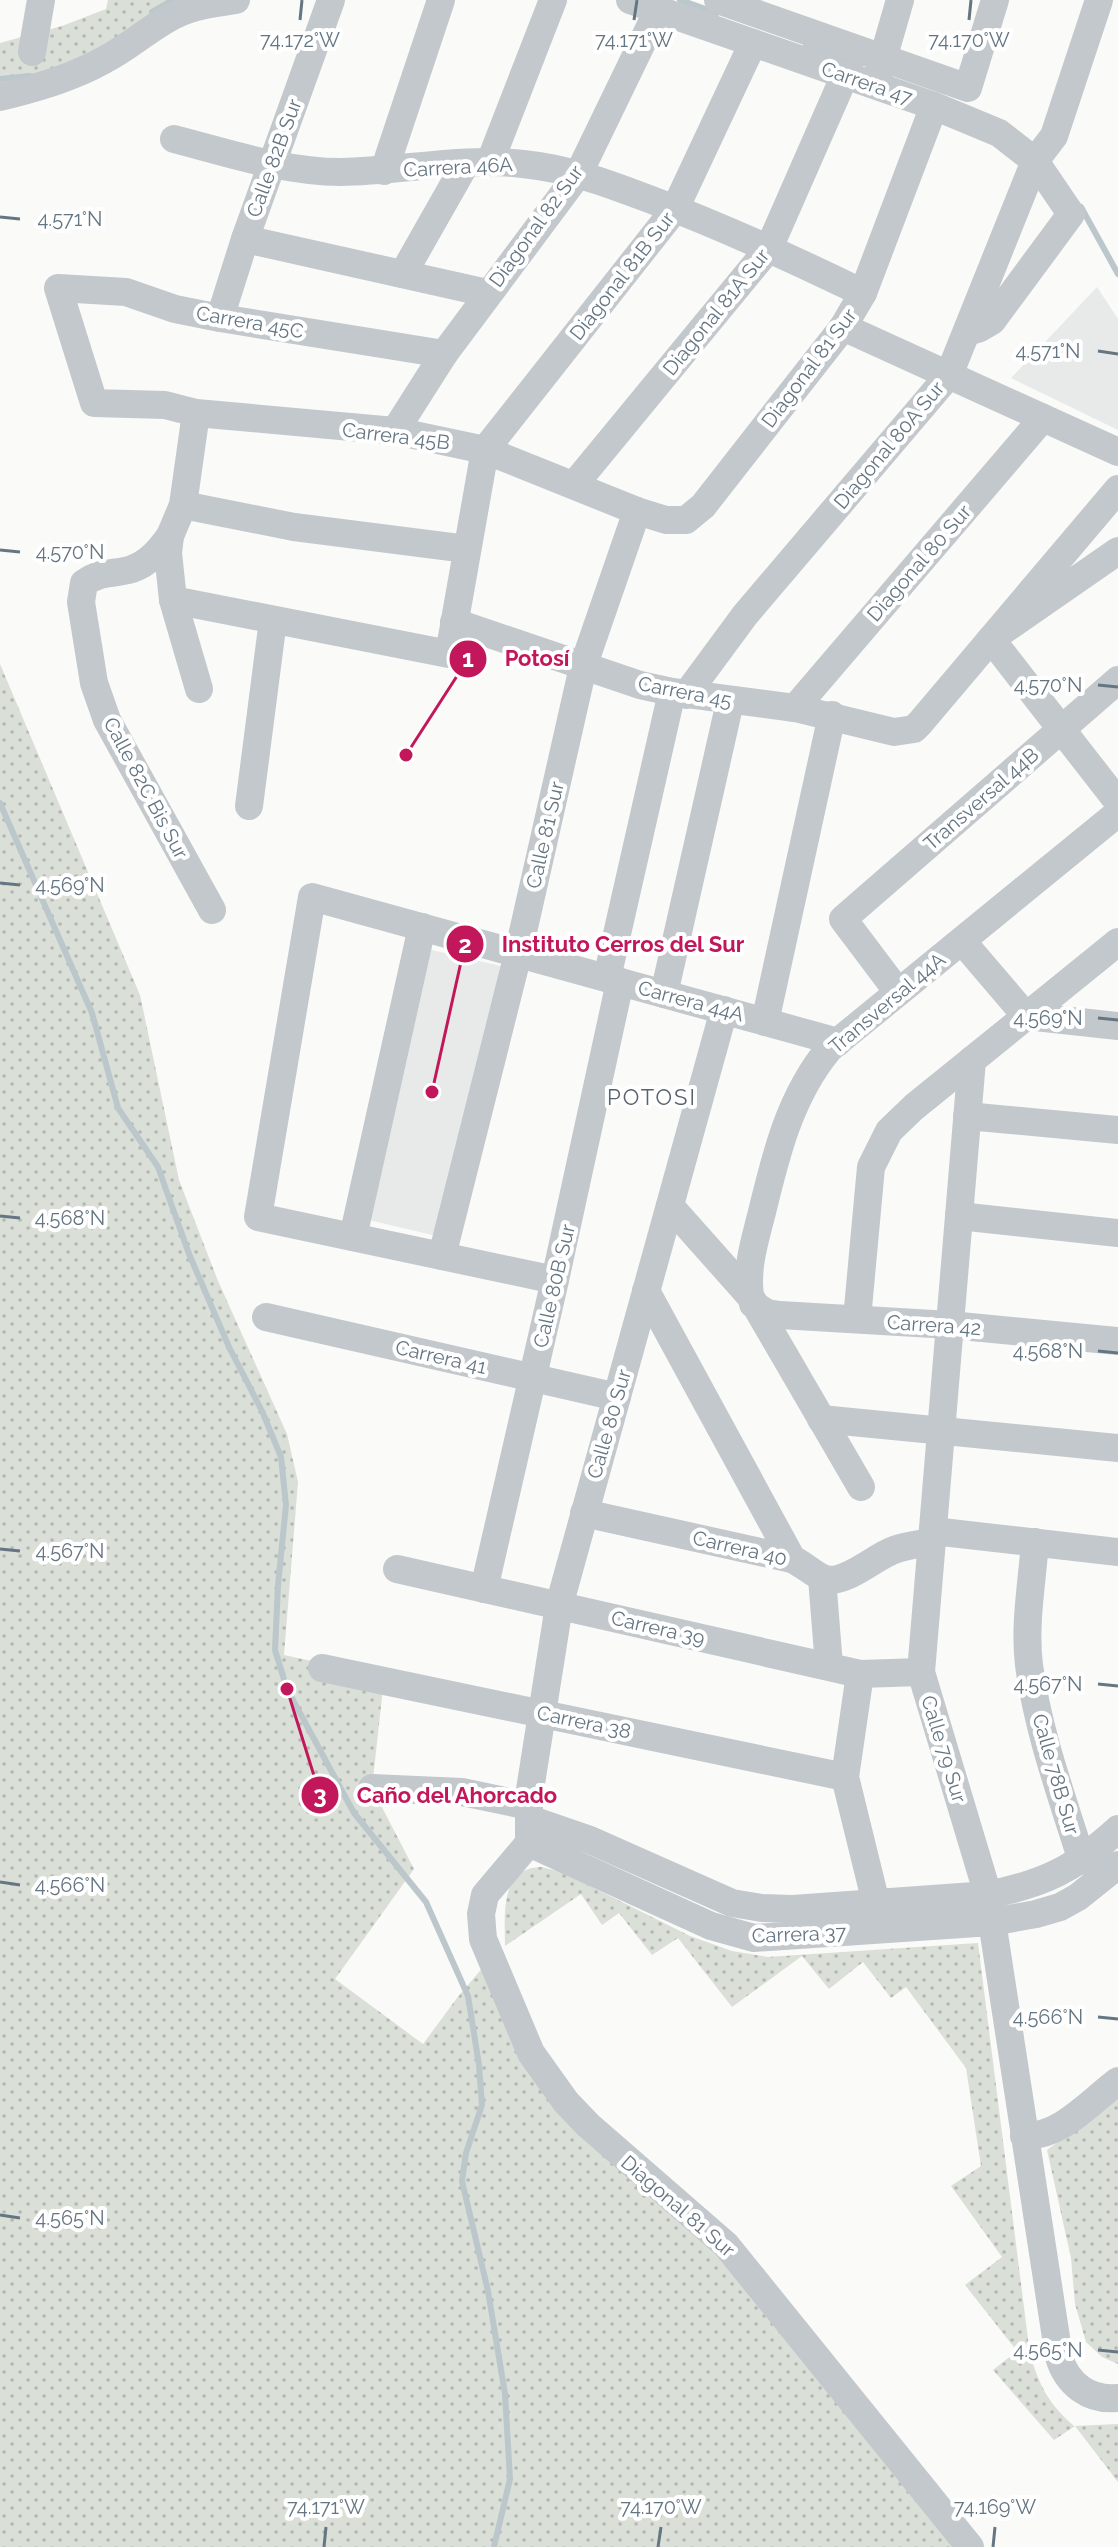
<svg xmlns="http://www.w3.org/2000/svg" width="1118" height="2547" font-family="Raleway,sans-serif">
  <defs>
    <pattern id="grass-dots" width="8" height="8" patternUnits="userSpaceOnUse" patternTransform="scale(2)"><rect width="8" height="8" fill="#dadfd7"/><path d="M2 2h.1M6 6h.1" fill="none" stroke="#b4b9b4" stroke-width="1.8" stroke-linecap="round"/></pattern>
  </defs>
  <rect width="100%" height="100%" fill="#fafaf8"/>
  <g fill="#e8e9e9">
    <polygon points="1097,287 1118,319 1118,430 1011,378"/>
    <polygon points="423,948 505,967 441,1237 360,1218"/>
  </g>
  <g fill="url(#grass-dots)">
    <polygon points="108,0 187,0 70,67 0,86 0,43 62,26 106,9"/>
    <polygon points="0,664 140,995 179,1180 218,1281 287,1434 298,1482 284,1655 316,1662 383,1688 372,1788 414,1869 335,1979 423,2044 457,1998 496,1952 550,2064 981,2547 0,2547"/>
    <path d="M 541,1867 L 562,1872 L 690,1936 L 732,1951 L 768,1957 L 978,1943 L 1030,2355 C 1040,2387 1049,2404 1074,2426 L 1118,2424 L 1118,2482 L 1075,2426 L 1054,2440 L 993,2370 L 1017,2351 L 965,2285 L 1002,2257 L 951,2186 L 981,2166 L 966,2068 L 906,1987 L 891,1998 L 863,1962 L 829,1989 L 802,1956 L 732,2007 L 678,1938 L 652,1955 L 619,1913 L 602,1925 L 581,1894 L 505,1946 C 505,1916 499,1868 541,1867 Z"/>
    <polygon points="1118,2097 1118,2364 1102,2357 1086,2342 1075,2304 1071,2258 1047,2150"/>
  </g>
  <g fill="none" stroke-linecap="round" stroke-linejoin="round">
    <g stroke="#bbc7cb" stroke-width="6">
      <polyline points="680,0 717,13"/>
      <polyline points="152,12 173,0"/>
      <polyline points="806,46 860,65"/>
      <polyline points="0,79 30,76"/>
      <polyline points="1081,207 1118,274"/>
      <polyline points="0,803 92,1013 118,1108 158,1167 189,1254 229,1347 262,1411 281,1457 286,1505 278,1585 275,1650 287,1689 354,1813 426,1902 468,1996 479,2065 482,2105 466,2153 462,2181 488,2291 505,2394 510,2479 494,2547"/>
    </g>
    <g stroke="#c3c8cc" stroke-width="28">
      <polyline points="630,0 934,106 999,133 1035,161 1071,214 992,321 980,328 967,332"/>
      <polyline points="718,0 968,88 995,0"/>
      <polyline points="32,52 41,0"/>
      <polyline points="878,76 900,0"/>
      <path d="M 0,97 C 36,88 72,78 104,60 C 130,47 151,26 177,14 C 196,5 216,3 236,0"/>
      <path d="M 174,139 C 228,153 285,172 341,172 C 402,171 463,157 523,164 C 572,169 612,185 657,202 C 728,229 795,260 863,293"/>
      <polyline points="490,162 553,0"/>
      <polyline points="384,171 441,0"/>
      <polyline points="245,239 487,293"/>
      <polyline points="403,274 466,163"/>
      <polyline points="220,318 245,239 331,0"/>
      <polyline points="843,327 1118,452"/>
      <polyline points="444,354 220,318 175,309 126,292 58,288 94,403 165,405 196,413 395,431 485,450 637,511 666,520 686,520 703,506 843,327 863,293 934,106"/>
      <polyline points="196,413 183,505 170,536 168,553 173,600 199,689"/>
      <polyline points="395,431 444,354 579,173 658,10"/>
      <polyline points="574,485 769,248 845,75"/>
      <polyline points="183,505 294,527 467,549"/>
      <path d="M 170,536 C 160,550 149,563 132,569 C 113,575 103,570 84,583 L 81,602 L 94,683 L 107,720 L 212,910"/>
      <polyline points="1118,551 991,639 1118,802"/>
      <polyline points="173,600 449,654 485,450 675,209 753,43"/>
      <polyline points="454,622 640,685 672,692 795,708 894,732 914,729 920,723 1118,489"/>
      <polyline points="686,695 745,615 949,375 1035,161 1054,136 1099,0"/>
      <polyline points="795,708 1043,418"/>
      <polyline points="249,806 273,620"/>
      <polyline points="962,941 1026,1016 1118,1026"/>
      <polyline points="607,978 672,692"/>
      <polyline points="898,992 843,919 1118,680"/>
      <polyline points="664,994 730,702"/>
      <polyline points="724,1010 559,1606 529,1796 529,1843 485,1895 481,1914 483,1939 531,2053 566,2102 588,2125 726,2245 970,2547"/>
      <polyline points="765,1022 832,715"/>
      <path d="M 972,1060 L 921,1672 L 988,1895 L 1059,2357 C 1067,2384 1089,2401 1118,2398"/>
      <polyline points="967,1116 1118,1130"/>
      <polyline points="670,1206 750,1296"/>
      <polyline points="959,1216 1118,1233"/>
      <polyline points="353,1237 422,927"/>
      <polyline points="442,1256 518,954 583,667 637,511"/>
      <polyline points="555,1280 258,1217 312,897 838,1042"/>
      <polyline points="646,1291 792,1559"/>
      <polyline points="753,1304 767,1313 780,1315 950,1325 1118,1341"/>
      <polyline points="266,1317 617,1397"/>
      <polyline points="857,1319 871,1167 889,1131 914,1107 1118,942"/>
      <polyline points="821,1419 1118,1448"/>
      <path d="M 861,1487 L 750,1296 C 746,1267 755,1240 762,1212 C 776,1154 790,1096 829,1049 L 1118,813"/>
      <path d="M 584,1513 L 792,1559 C 803,1564 816,1576 825,1579 C 845,1585 874,1557 894,1550 C 906,1545 920,1544 932,1542"/>
      <polyline points="933,1531 1118,1552"/>
      <path d="M 1035,1542 C 1032,1583 1024,1625 1029,1665 C 1038,1732 1062,1797 1082,1861"/>
      <polyline points="397,1569 860,1674 921,1672"/>
      <polyline points="822,1578 829,1666"/>
      <polyline points="484,1589 555,1280 620,982"/>
      <polyline points="322,1668 845,1777"/>
      <polyline points="860,1674 845,1777 876,1903"/>
      <polyline points="372,1788 462,1792 529,1806"/>
      <path d="M 529,1819 L 590,1840 L 732,1903 L 762,1908 L 793,1909 L 988,1895 C 1046,1883 1074,1869 1118,1829"/>
      <polyline points="529,1843 711,1926 754,1938 992,1922 1036,1914 1060,1907 1078,1897 1118,1865"/>
      <path d="M 1024,2136 C 1061,2137 1090,2102 1118,2081"/>
    </g>
  </g>
  <path fill="none" stroke="#657683" stroke-width="3" d="M 300,20 L 302,0M 634,20 L 637,0M 969,20 L 971,0M 0,217 L 20,219M 1098,351 L 1118,354M 0,550 L 20,552M 1098,685 L 1118,687M 0,883 L 20,885M 1098,1018 L 1118,1020M 0,1216 L 20,1218M 1098,1351 L 1118,1353M 0,1549 L 20,1551M 1098,1684 L 1118,1686M 0,1882 L 20,1885M 1098,2017 L 1118,2019M 0,2215 L 20,2218M 1098,2350 L 1118,2352M 324,2547 L 326,2527M 658,2547 L 661,2527M 993,2547 L 995,2527"/>
  <g text-anchor="middle" stroke-width="8" stroke-linejoin="round" paint-order="stroke">
    <g font-size="20" fill="#657683" stroke="#fff">
      <text transform="translate(867 83) rotate(19)" y="7">Carrera 47</text>
      <text transform="translate(274 158) rotate(-70)" y="7">Calle 82B Sur</text>
      <text transform="translate(458 167) rotate(-3)" y="7">Carrera 46A</text>
      <text transform="translate(536 226) rotate(-54)" y="7">Diagonal 82 Sur</text>
      <text transform="translate(622 276) rotate(-52)" y="7">Diagonal 81B Sur</text>
      <text transform="translate(716 312) rotate(-51)" y="7">Diagonal 81A Sur</text>
      <text transform="translate(250 322) rotate(10)" y="7">Carrera 45C</text>
      <text transform="translate(809 368) rotate(-53)" y="7">Diagonal 81 Sur</text>
      <text transform="translate(396 436) rotate(7)" y="7">Carrera 45B</text>
      <text transform="translate(889 445) rotate(-50)" y="7">Diagonal 80A Sur</text>
      <text transform="translate(919 563) rotate(-49)" y="7">Diagonal 80 Sur</text>
      <text transform="translate(685 692) rotate(11)" y="7">Carrera 45</text>
      <text transform="translate(146 788) rotate(62)" y="7">Calle 82C Bis Sur</text>
      <text transform="translate(981 799) rotate(-41)" y="7">Transversal 44B</text>
      <text transform="translate(545 835) rotate(-77)" y="7">Calle 81 Sur</text>
      <text transform="translate(691 1001) rotate(15)" y="7">Carrera 44A</text>
      <text transform="translate(887 1003) rotate(-40)" y="7">Transversal 44A</text>
      <text transform="translate(554 1286) rotate(-77)" y="7">Calle 80B Sur</text>
      <text transform="translate(934 1325) rotate(4)" y="7">Carrera 42</text>
      <text transform="translate(441 1357) rotate(13)" y="7">Carrera 41</text>
      <text transform="translate(609 1424) rotate(-74)" y="7">Calle 80 Sur</text>
      <text transform="translate(740 1548) rotate(13)" y="7">Carrera 40</text>
      <text transform="translate(658 1628) rotate(13)" y="7">Carrera 39</text>
      <text transform="translate(584 1722) rotate(12)" y="7">Carrera 38</text>
      <text transform="translate(944 1749) rotate(73)" y="7">Calle 79 Sur</text>
      <text transform="translate(1056 1774) rotate(74)" y="7">Calle 78B Sur</text>
      <text transform="translate(799 1934) rotate(-2)" y="7">Carrera 37</text>
      <text transform="translate(678 2206) rotate(41)" y="7">Diagonal 81 Sur</text>
    </g>
    <g font-size="22" letter-spacing="2" fill="#57646e" stroke="#fff">
      <text x="652" y="1105">POTOSI</text>
    </g>
  </g>
  <g font-size="20" text-anchor="middle" fill="#657683" stroke="#fff" stroke-width="8" stroke-linejoin="round" paint-order="stroke">
    <text x="300" y="47">74.172°W</text>
    <text x="634" y="47">74.171°W</text>
    <text x="969" y="47">74.170°W</text>
    <text x="70" y="226">4.571°N</text>
    <text x="1048" y="358">4.571°N</text>
    <text x="70" y="559">4.570°N</text>
    <text x="1048" y="692">4.570°N</text>
    <text x="70" y="892">4.569°N</text>
    <text x="1048" y="1025">4.569°N</text>
    <text x="70" y="1225">4.568°N</text>
    <text x="1048" y="1358">4.568°N</text>
    <text x="70" y="1558">4.567°N</text>
    <text x="1048" y="1691">4.567°N</text>
    <text x="70" y="1892">4.566°N</text>
    <text x="1048" y="2024">4.566°N</text>
    <text x="70" y="2225">4.565°N</text>
    <text x="1048" y="2357">4.565°N</text>
    <text x="326" y="2514">74.171°W</text>
    <text x="661" y="2514">74.170°W</text>
    <text x="995" y="2514">74.169°W</text>
  </g>
  <path fill="none" stroke="#c2185b" stroke-width="3" d="M406 755L468 659M432 1092L465 944M287 1689L320 1795"/>
  <g fill="#c2185b" stroke="#fff" stroke-width="3">
    <circle cx="406" cy="755" r="8"/>
    <circle cx="432" cy="1092" r="8"/>
    <circle cx="287" cy="1689" r="8"/>
    <circle cx="468" cy="659" r="20"/>
    <circle cx="465" cy="944" r="20"/>
    <circle cx="320" cy="1795" r="20"/>
  </g>
  <g font-size="24" text-anchor="middle" font-weight="bold" fill="#fff">
    <text x="468" y="667">1</text>
    <text x="465" y="953">2</text>
    <text x="320" y="1803">3</text>
  </g>
  <g font-size="22" text-anchor="middle" font-weight="bold" fill="#c2185b" stroke="#fff" stroke-width="8" stroke-linejoin="round" paint-order="stroke">
    <text x="537" y="666">Potosí</text>
    <text x="623" y="952">Instituto Cerros del Sur</text>
    <text x="457" y="1803">Caño del Ahorcado</text>
  </g>
</svg>
